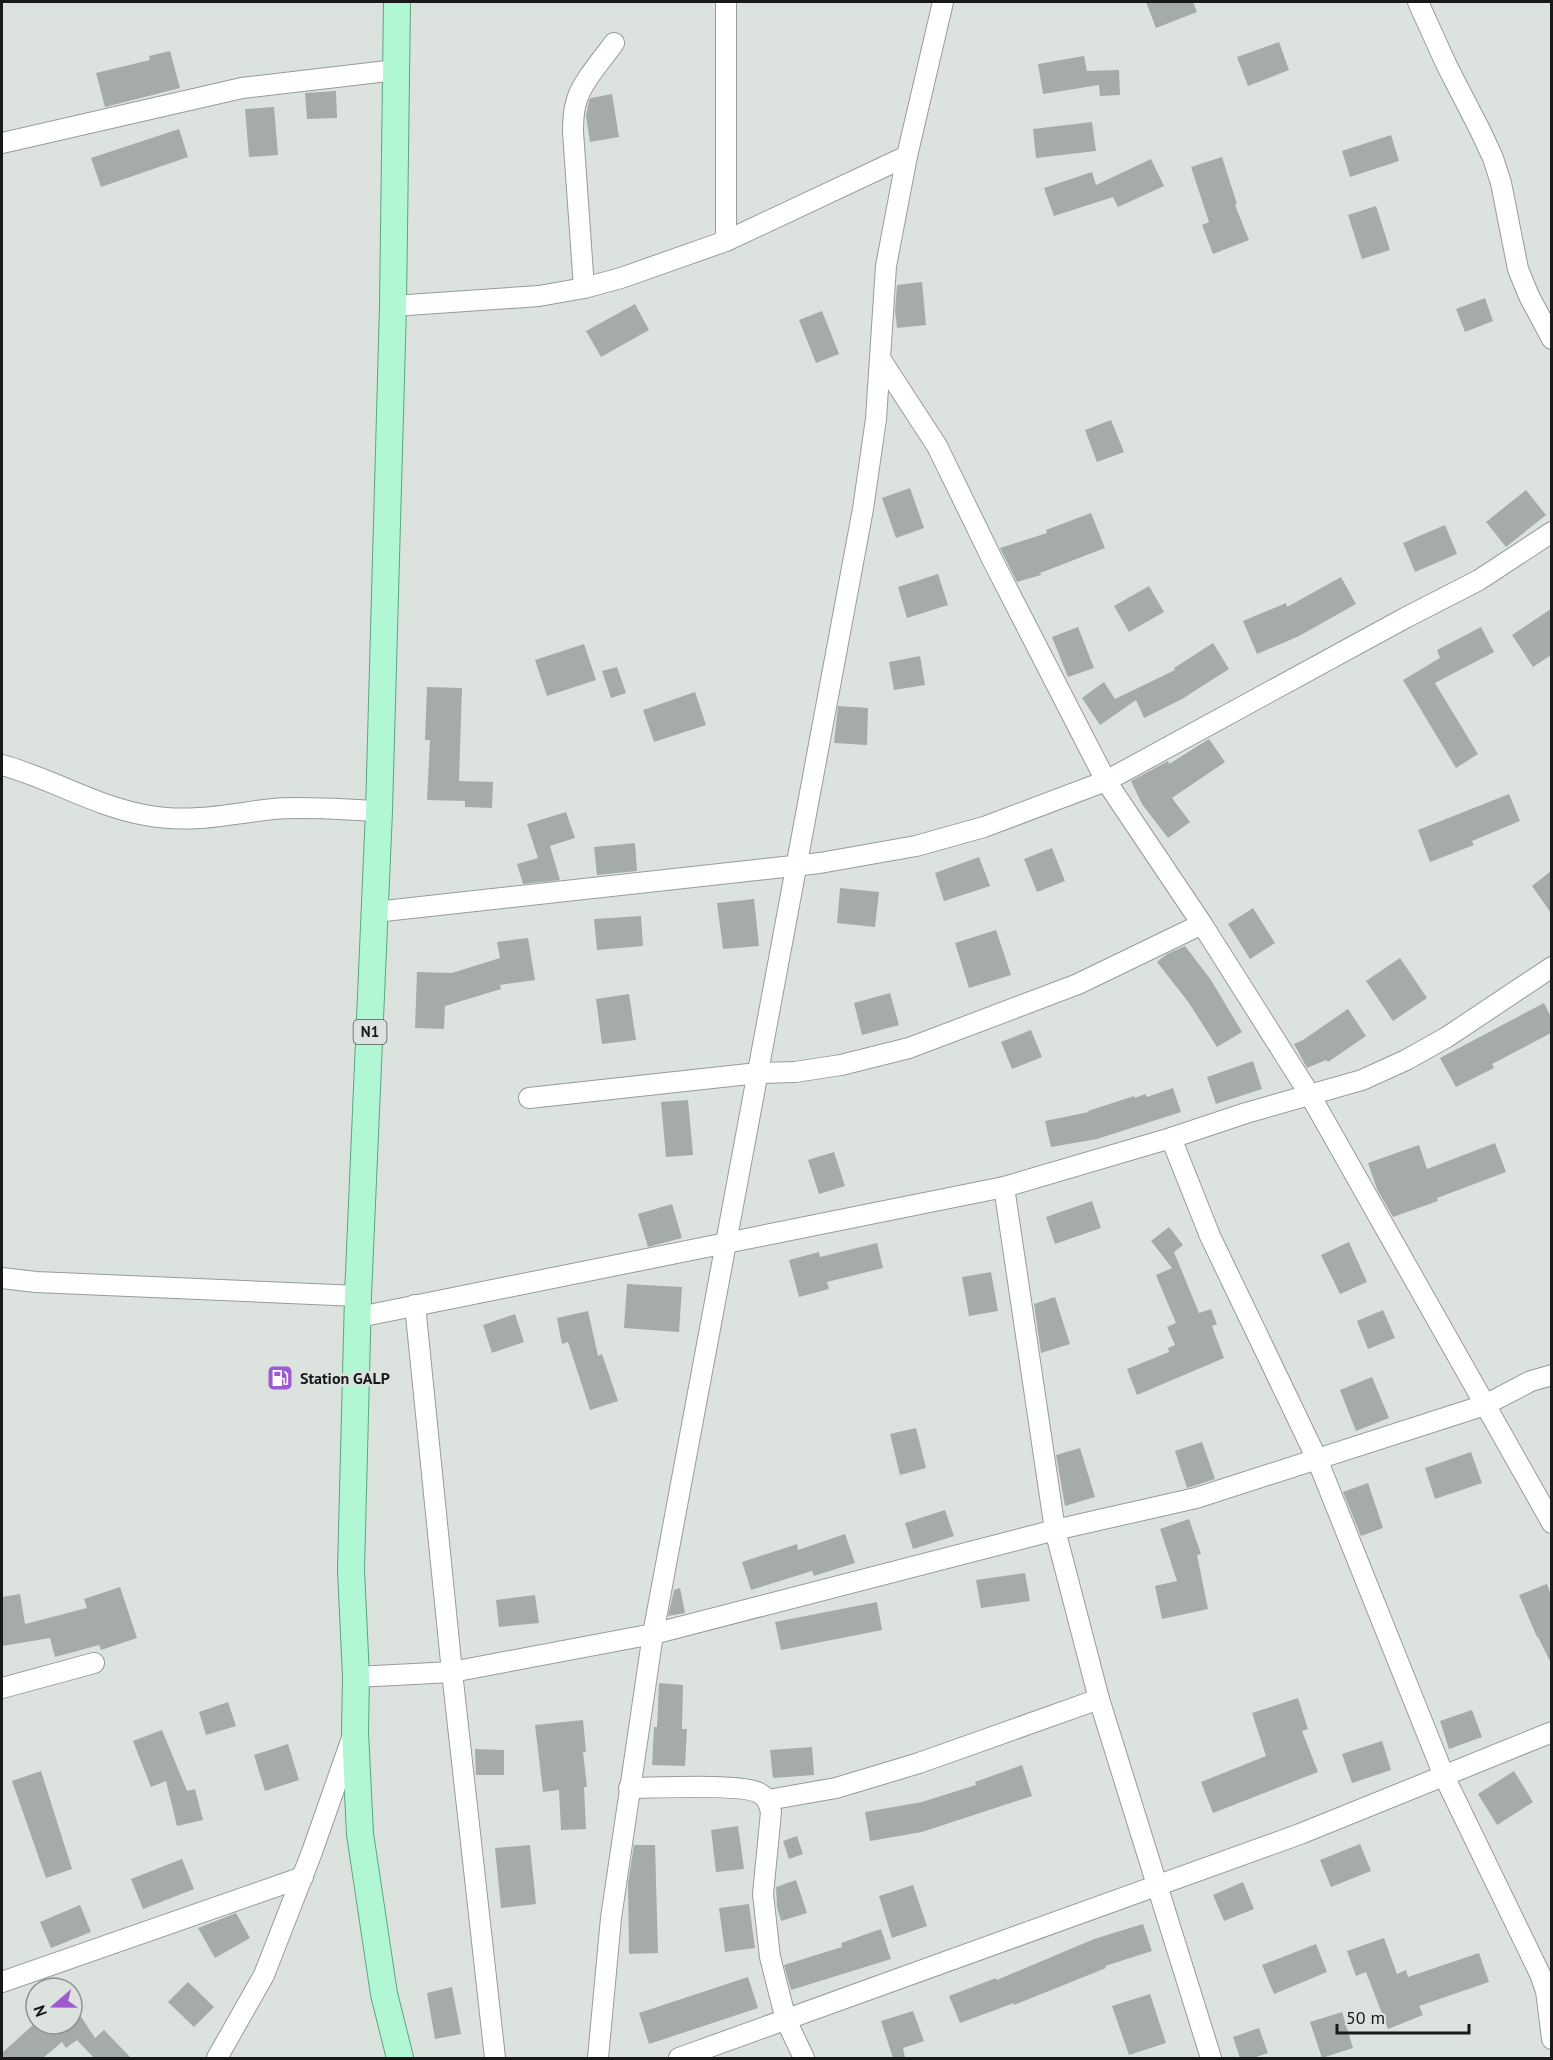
<svg xmlns="http://www.w3.org/2000/svg" width="1553" height="2060" font-family="'PT Sans',sans-serif">
  <rect width="100%" height="100%" fill="#dce3df"/>
  <g fill="#a5aca8">
    <polygon points="1146,2 1193,2 1197,12 1156,28"/>
    <polygon points="1279,42 1289,70 1248,86 1237,57"/>
    <polygon points="170,51 180,88 105,107 96,73 150,60 149,56"/>
    <polygon points="1084,56 1087,71 1119,70 1120,95 1100,96 1099,85 1043,94 1038,64"/>
    <polygon points="336,91 337,118 307,119 305,93"/>
    <polygon points="612,94 619,137 590,142 586,116 589,100 591,98"/>
    <polygon points="274,107 278,155 249,157 245,109"/>
    <polygon points="1092,122 1096,151 1036,158 1033,129"/>
    <polygon points="179,129 188,157 101,187 91,158"/>
    <polygon points="1391,135 1399,161 1350,177 1342,151"/>
    <polygon points="1222,157 1237,204 1235,205 1249,240 1213,254 1202,225 1209,222 1191,167"/>
    <polygon points="1151,159 1164,186 1118,207 1113,197 1054,216 1044,188 1092,172 1096,185"/>
    <polygon points="1376,206 1390,250 1362,259 1348,215"/>
    <polygon points="922,282 926,325 897,328 895,311 897,285"/>
    <polygon points="1485,298 1493,321 1465,332 1456,309"/>
    <polygon points="635,304 649,330 601,357 586,331"/>
    <polygon points="822,311 839,354 816,363 799,320"/>
    <polygon points="1111,420 1124,452 1097,462 1085,430"/>
    <polygon points="910,488 924,528 896,538 882,498"/>
    <polygon points="1526,490 1546,515 1506,547 1486,522"/>
    <polygon points="1091,513 1105,548 1040,573 1041,575 1017,582 1000,548 1047,533 1046,530"/>
    <polygon points="1445,525 1457,554 1415,572 1403,543"/>
    <polygon points="938,574 948,605 907,618 898,587"/>
    <polygon points="1341,577 1356,604 1299,636 1257,654 1243,621 1286,603 1287,607"/>
    <polygon points="1149,586 1164,612 1129,632 1114,606"/>
    <polygon points="1551,609 1551,655 1533,667 1512,635"/>
    <polygon points="1078,627 1094,668 1068,677 1052,637"/>
    <polygon points="1481,627 1494,652 1435,683 1478,754 1456,768 1403,680 1440,658 1437,650"/>
    <polygon points="1213,643 1229,669 1182,699 1144,718 1136,700 1100,725 1082,698 1104,682 1115,699 1175,670 1174,668"/>
    <polygon points="584,644 596,680 547,696 535,660"/>
    <polygon points="920,656 925,685 894,690 889,662"/>
    <polygon points="617,667 626,693 611,698 602,671"/>
    <polygon points="427,687 462,688 459,781 493,782 492,808 465,807 465,801 427,800 430,740 425,740"/>
    <polygon points="695,692 706,725 654,742 643,710"/>
    <polygon points="838,706 868,708 867,745 834,743"/>
    <polygon points="1209,739 1225,762 1172,798 1190,822 1168,838 1142,804 1131,781 1168,761 1169,764"/>
    <polygon points="1509,794 1520,821 1472,841 1474,845 1430,862 1418,830"/>
    <polygon points="566,812 575,838 550,846 560,880 523,884 517,864 538,858 527,824"/>
    <polygon points="635,843 637,871 597,875 594,847"/>
    <polygon points="1052,848 1065,881 1037,892 1024,859"/>
    <polygon points="979,857 990,886 944,901 935,873"/>
    <polygon points="1551,871 1551,913 1532,886"/>
    <polygon points="840,888 879,892 875,927 837,923"/>
    <polygon points="754,899 759,946 723,949 717,903"/>
    <polygon points="1253,908 1275,943 1250,959 1228,924"/>
    <polygon points="641,916 643,946 597,950 594,919"/>
    <polygon points="996,930 1011,975 969,988 955,943"/>
    <polygon points="528,938 535,980 500,985 501,989 445,1006 444,1029 415,1028 417,972 452,973 500,958 497,942"/>
    <polygon points="1185,946 1211,980 1242,1032 1217,1047 1189,1003 1157,962 1167,954"/>
    <polygon points="1400,958 1427,998 1393,1021 1366,981"/>
    <polygon points="890,993 899,1025 862,1035 854,1003"/>
    <polygon points="629,994 636,1040 602,1044 596,999"/>
    <polygon points="1544,1003 1551,1017 1551,1033 1492,1064 1494,1068 1456,1087 1440,1058"/>
    <polygon points="1348,1009 1366,1036 1328,1062 1326,1060 1307,1068 1294,1044 1303,1040"/>
    <polygon points="1031,1030 1042,1057 1012,1069 1001,1042"/>
    <polygon points="1253,1061 1262,1089 1216,1104 1207,1077"/>
    <polygon points="1173,1088 1181,1112 1097,1139 1051,1147 1045,1121 1089,1112 1088,1111 1134,1096 1135,1098 1145,1094 1147,1097"/>
    <polygon points="688,1100 693,1155 666,1157 661,1102"/>
    <polygon points="1495,1143 1506,1172 1437,1198 1438,1201 1393,1217 1377,1189 1368,1163 1419,1145 1427,1169"/>
    <polygon points="834,1152 845,1186 819,1194 808,1160"/>
    <polygon points="1092,1201 1101,1228 1055,1244 1046,1217"/>
    <polygon points="672,1204 682,1238 648,1247 638,1214"/>
    <polygon points="1169,1227 1183,1245 1174,1252 1199,1313 1211,1309 1217,1324 1212,1326 1224,1358 1137,1395 1127,1369 1169,1352 1168,1348 1175,1345 1167,1327 1176,1323 1156,1275 1172,1268 1151,1241"/>
    <polygon points="1349,1242 1367,1282 1340,1294 1321,1255"/>
    <polygon points="877,1243 883,1268 827,1282 829,1289 799,1297 789,1260 819,1252 820,1257"/>
    <polygon points="991,1272 998,1311 969,1316 962,1277"/>
    <polygon points="627,1284 682,1287 679,1332 624,1328"/>
    <polygon points="1055,1297 1070,1344 1041,1353 1034,1304"/>
    <polygon points="1383,1310 1395,1338 1368,1349 1357,1321"/>
    <polygon points="588,1311 598,1356 602,1354 618,1401 590,1410 568,1342 562,1344 557,1318"/>
    <polygon points="515,1314 524,1342 492,1353 483,1325"/>
    <polygon points="1372,1377 1389,1418 1356,1431 1340,1390"/>
    <polygon points="916,1428 926,1468 900,1475 890,1434"/>
    <polygon points="1202,1442 1215,1479 1187,1488 1175,1451"/>
    <polygon points="1080,1448 1095,1497 1065,1506 1056,1455"/>
    <polygon points="1471,1452 1482,1483 1435,1499 1425,1468"/>
    <polygon points="1368,1483 1383,1528 1361,1536 1343,1492"/>
    <polygon points="945,1510 954,1536 913,1549 905,1523"/>
    <polygon points="1189,1519 1201,1554 1197,1555 1208,1609 1162,1619 1155,1586 1177,1581 1160,1529"/>
    <polygon points="845,1534 855,1563 814,1576 812,1571 751,1590 742,1562 797,1544 798,1550"/>
    <polygon points="1025,1573 1030,1601 981,1608 976,1580"/>
    <polygon points="1547,1584 1551,1595 1551,1663 1538,1637 1537,1637 1519,1595"/>
    <polygon points="120,1587 137,1638 101,1650 99,1645 55,1657 50,1638 2,1646 2,1597 20,1594 25,1624 87,1608 84,1599"/>
    <polygon points="680,1588 685,1613 668,1616 674,1590"/>
    <polygon points="535,1595 539,1623 499,1627 496,1600"/>
    <polygon points="877,1602 882,1630 781,1650 775,1622"/>
    <polygon points="659,1683 683,1685 682,1729 687,1729 685,1766 652,1765 654,1727 657,1727"/>
    <polygon points="1298,1698 1308,1729 1302,1731 1318,1772 1213,1813 1201,1782 1266,1756 1252,1713"/>
    <polygon points="228,1702 236,1726 206,1735 199,1712"/>
    <polygon points="1472,1710 1482,1737 1449,1749 1440,1721"/>
    <polygon points="583,1720 586,1752 583,1752 587,1787 584,1787 586,1829 561,1830 559,1790 543,1792 535,1725"/>
    <polygon points="162,1730 187,1791 195,1789 203,1820 177,1826 166,1781 151,1787 133,1741"/>
    <polygon points="1382,1741 1391,1770 1352,1783 1342,1754"/>
    <polygon points="288,1744 299,1780 265,1791 254,1755"/>
    <polygon points="812,1747 814,1775 773,1778 770,1750"/>
    <polygon points="475,1749 504,1750 504,1775 476,1775"/>
    <polygon points="1022,1765 1032,1796 922,1832 870,1841 865,1812 922,1802 976,1785 975,1782"/>
    <polygon points="41,1771 72,1869 46,1878 12,1781"/>
    <polygon points="1514,1771 1533,1802 1497,1825 1478,1794"/>
    <polygon points="738,1826 744,1869 716,1872 711,1830"/>
    <polygon points="797,1836 803,1854 789,1859 783,1841"/>
    <polygon points="1360,1844 1371,1871 1331,1887 1320,1860"/>
    <polygon points="530,1845 536,1904 501,1908 495,1848"/>
    <polygon points="634,1845 655,1845 658,1953 629,1954 628,1883"/>
    <polygon points="182,1859 194,1889 143,1909 131,1879"/>
    <polygon points="796,1880 807,1913 781,1921 777,1907 776,1887"/>
    <polygon points="1243,1882 1254,1909 1224,1921 1213,1895"/>
    <polygon points="913,1885 927,1926 892,1938 879,1896"/>
    <polygon points="749,1904 755,1948 725,1952 719,1908"/>
    <polygon points="80,1905 91,1932 51,1948 40,1922"/>
    <polygon points="236,1913 250,1938 215,1958 198,1928"/>
    <polygon points="1143,1924 1152,1951 1105,1966 1106,1968 1014,2005 1014,2003 960,2023 949,1996 996,1978 997,1980 1094,1939"/>
    <polygon points="881,1929 891,1959 791,1990 784,1965 842,1947 841,1943"/>
    <polygon points="1384,1938 1397,1974 1406,1970 1408,1977 1479,1953 1489,1982 1419,2006 1423,2015 1388,2029 1366,1972 1356,1976 1347,1951"/>
    <polygon points="1316,1944 1327,1972 1274,1994 1262,1965"/>
    <polygon points="748,1977 758,2008 649,2044 639,2013"/>
    <polygon points="188,1982 214,2007 194,2027 168,2002"/>
    <polygon points="452,1987 461,2034 435,2039 427,1993"/>
    <polygon points="1150,1994 1166,2043 1129,2055 1112,2006"/>
    <polygon points="72,2003 95,2038 104,2030 131,2058 94,2058 77,2040 66,2048 62,2042 43,2058 2,2058 2,2053 34,2024 72,2024"/>
    <polygon points="913,2011 924,2041 903,2048 905,2058 893,2058 881,2021"/>
    <polygon points="1342,2012 1353,2048 1322,2058 1310,2022"/>
    <polygon points="1259,2028 1268,2053 1253,2058 1240,2058 1233,2037"/>
  </g>
  <g fill="none" stroke-linecap="round" stroke-linejoin="round">
    <g stroke="#969c98" stroke-width="22">
      <g id="minor">
        <polyline points="1418,2 1447,66 1480,130 1493,158 1501,183 1518,269 1529,296 1552,339"/>
        <polyline points="2,143 242,88 396,70"/>
        <polyline points="726,241 726,2"/>
        <path d="M 584,288 L 573,132 C 573,122 573,113 576,103 C 580,84 602,60 614,43"/>
        <polyline points="393,306 539,296 584,288 621,278 726,241 907,156"/>
        <polyline points="881,360 937,446 994,563 1106,781 1202,924 1310,1095 1552,1523"/>
        <path d="M 2,765 C 50,778 95,806 145,815 C 190,824 229,814 273,809 C 308,806 344,810 379,811"/>
        <polyline points="375,912 820,863 916,846 984,827 1106,781 1405,618 1479,580 1552,532"/>
        <polyline points="529,1098 758,1073 795,1072 841,1065 909,1048 1078,984 1202,924"/>
        <polyline points="1171,1138 1210,1236 1317,1459 1444,1776 1540,1974 1546,1991 1552,2039"/>
        <polyline points="1004,1187 1055,1530 1099,1699 1211,2058"/>
        <polyline points="2,1278 36,1282 358,1296"/>
        <polyline points="415,1305 452,1672 495,2058"/>
        <polyline points="359,1317 1004,1187 1171,1138 1246,1113 1362,1080 1406,1060 1447,1037 1552,967"/>
        <polyline points="356,1677 452,1672 653,1634 1055,1530 1196,1498 1485,1405 1531,1381 1552,1375"/>
        <polyline points="2,1688 94,1663"/>
        <path d="M 629,1788 C 654,1788 742,1783 759,1793 C 767,1797 769,1804 771,1812 L 763,1894 L 770,1957 L 786,2020 L 804,2058"/>
        <polyline points="768,1800 836,1788 919,1763 1099,1699"/>
        <polyline points="2,1982 303,1877"/>
        <polyline points="217,2058 264,1975 312,1852 352,1738"/>
        <polyline points="598,2058 611,1918 653,1634 863,509 876,419 886,266 907,156 943,2"/>
        <polyline points="679,2058 1300,1834 1552,1732"/>
      </g>
    </g>
    <g stroke="#5aa67f" stroke-width="28">
      <polyline id="major" points="397,2 393,306 379,811 358,1296 351,1570 356,1677 355,1732 360,1834 384,1994 400,2058"/>
    </g>
    <use href="#minor" stroke="#fff" stroke-width="20"/>
    <use href="#major" stroke="#b1f7d3" stroke-width="26"/>
  </g>
  <defs>
    <g id="fuel-square" transform="scale(1.35)"><rect x="-9" y="-9" width="18" height="18" rx="4" fill="#9f59ce" stroke="#dce3df"/><path d="M-5.5-6h7V0h2V4h1.3V-2.5L3-4.5l.8-.8L6-3V5H2.5V1h-1V6h-7ZM-4.2-4.7v3.2H.2V-4.7Z" fill="#fff"/></g>
  </defs>
  <g fill-rule="evenodd">
    <use href="#fuel-square" x="280" y="1378"/>
  </g>
  <g text-anchor="middle" stroke-width="5" stroke-linejoin="round" paint-order="stroke">
    <rect fill="#dce3df" stroke="#535654" stroke-width="1.5" x="353.5" y="1020" width="33" height="24" rx="4.5"/>
    <g font-size="15" font-weight="bold" fill="#181a19">
      <text x="370" y="1037">N1</text>
    </g>
    <g font-size="16" font-weight="bold" fill="#181a19" stroke="#dce3df" text-anchor="start">
      <text x="300" y="1384">Station GALP</text>
    </g>
  </g>
  <rect width="1553" height="2060" fill="none" stroke="#181a19" stroke-width="6"/>
  <g transform="translate(54 2006) rotate(250)"><circle r="28" fill="#dce3df" stroke="#8e9390" stroke-width="1.5"/>
  <path d="M0-4.5L10 22L0 15L-10 22Z" fill="#9f59ce"/>
  <text y="-9" font-size="16" font-weight="bold" text-anchor="middle" fill="#181a19">N</text>
  </g>
  <path d="M1337 2024v9h132v-9" fill="none" stroke="#181a19" stroke-width="3"/>
  <text x="1346" y="2024" font-size="18" fill="#181a19" stroke="#dce3df" stroke-width="4.5" paint-order="stroke">50 m</text>
</svg>
